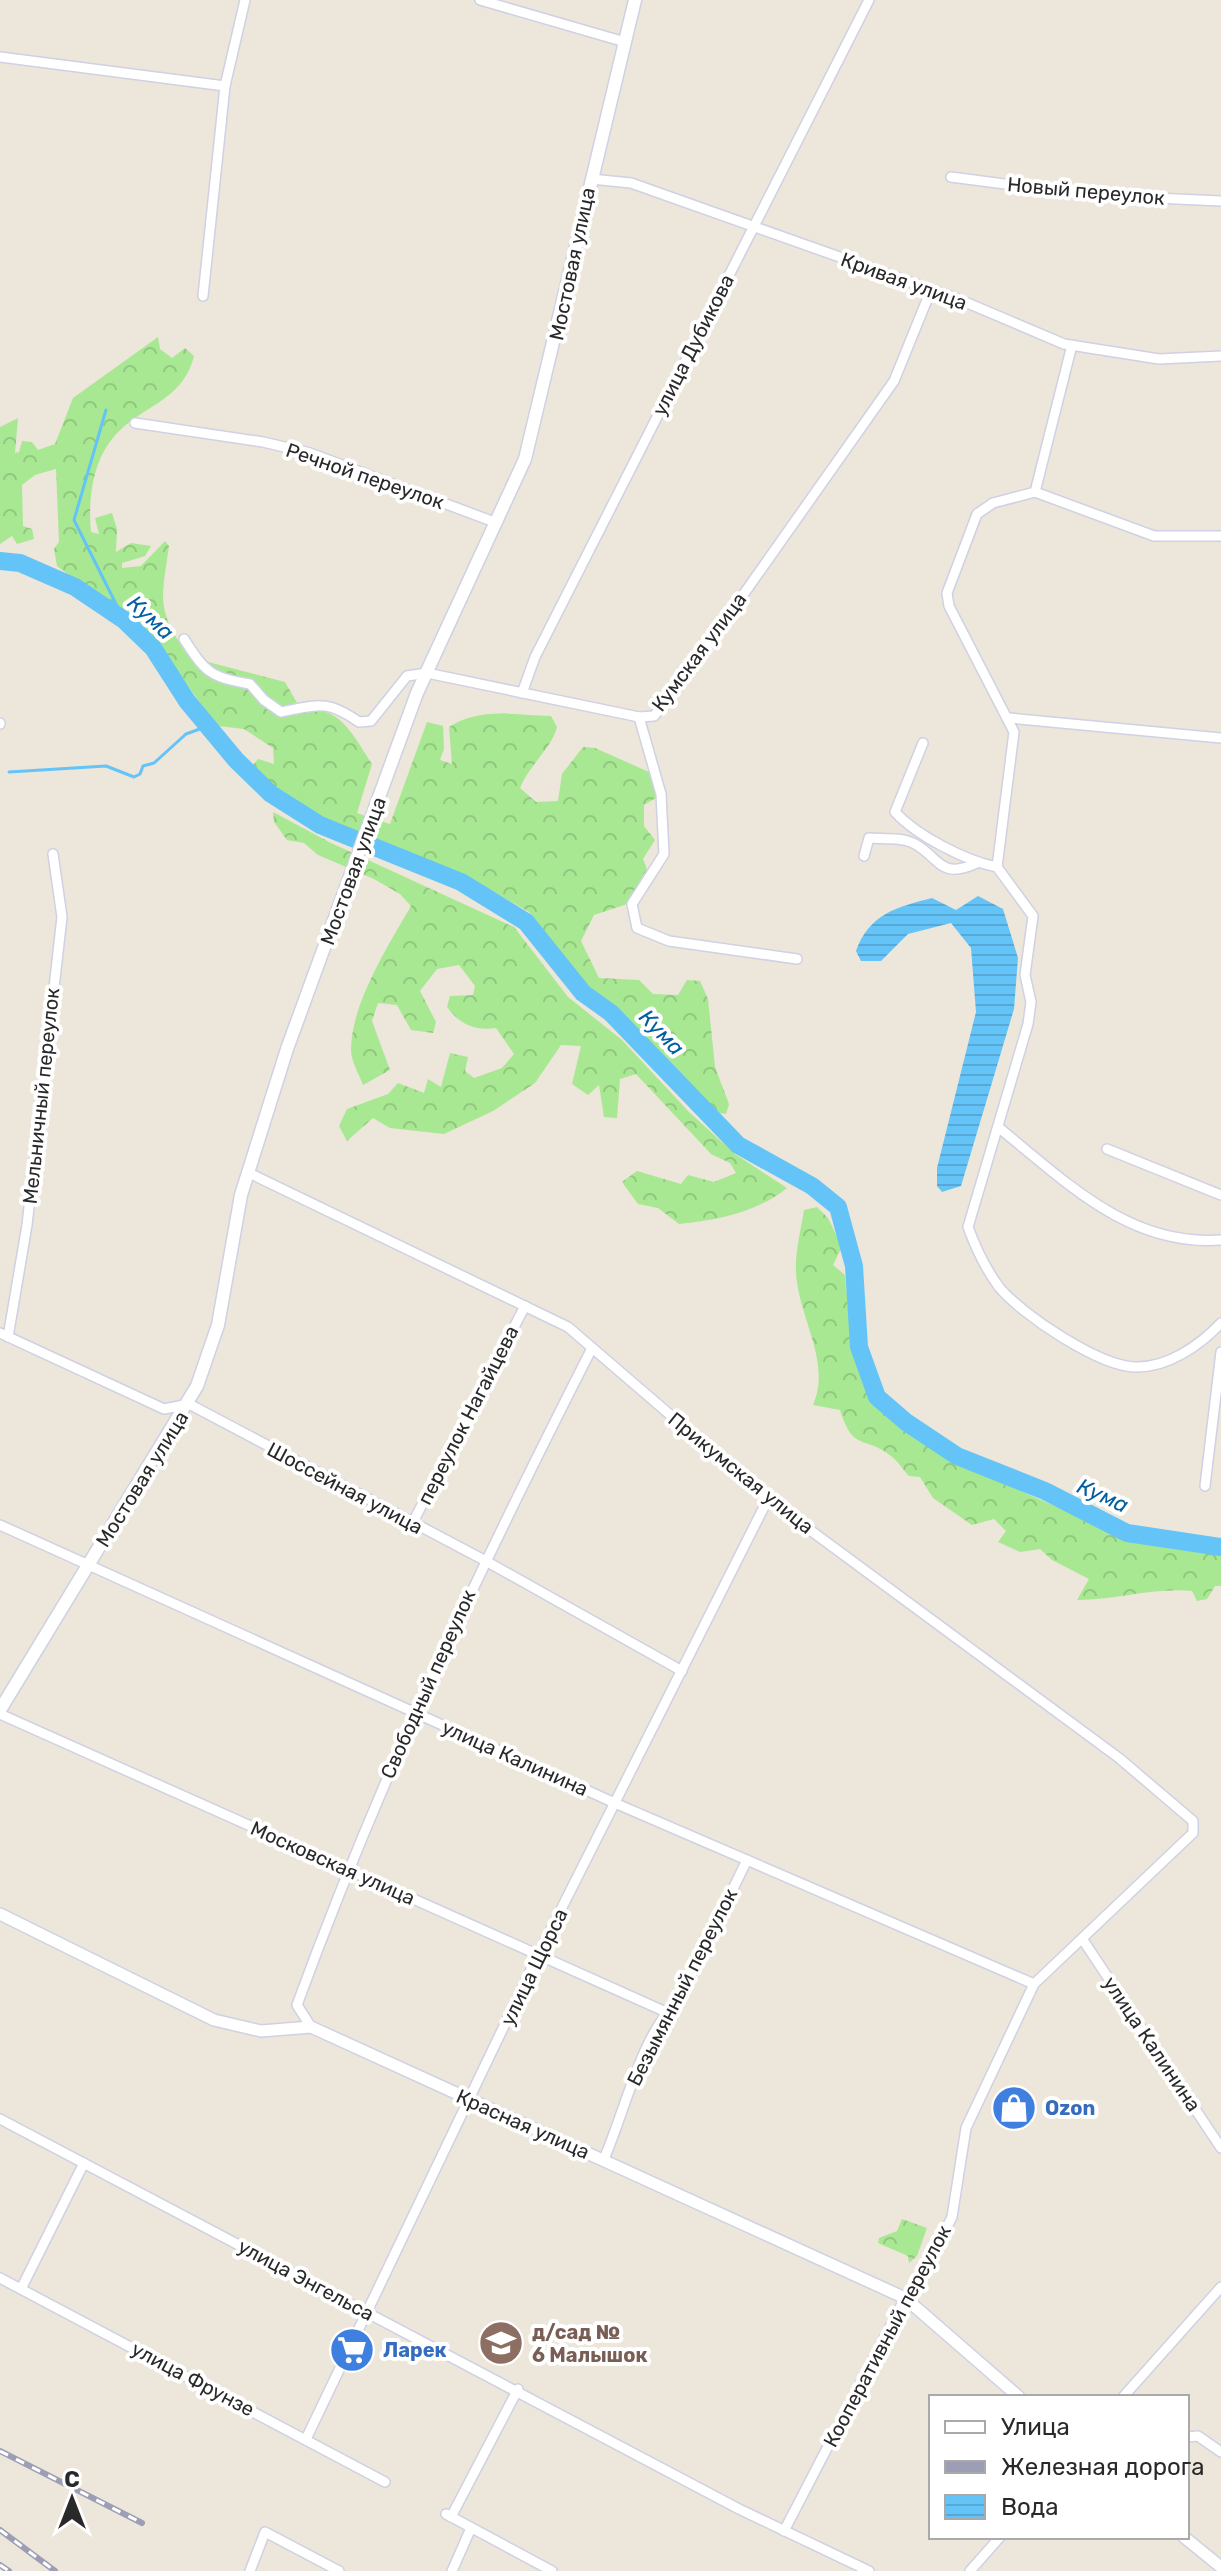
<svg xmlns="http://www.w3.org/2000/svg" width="1221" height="2571" font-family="Rubik,sans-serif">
  <defs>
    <pattern id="forest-crowns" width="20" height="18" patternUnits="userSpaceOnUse" patternTransform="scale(2)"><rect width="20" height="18" fill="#a8e892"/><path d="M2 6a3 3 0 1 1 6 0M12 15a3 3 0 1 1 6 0" fill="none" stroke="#91c77e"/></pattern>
    <pattern id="water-rules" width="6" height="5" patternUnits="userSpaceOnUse" patternTransform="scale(2)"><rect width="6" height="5" fill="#64c4f7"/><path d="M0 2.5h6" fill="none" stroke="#57a8d4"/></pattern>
  </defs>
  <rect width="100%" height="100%" fill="#ede6da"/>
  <g fill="url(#forest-crowns)">
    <path d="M 158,337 L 160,349 L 172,358 L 185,348 L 194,356 C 182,403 140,405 113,438 C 92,463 88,501 91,532 L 99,534 L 95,518 L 112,513 L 117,529 L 116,552 L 131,543 L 151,546 L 145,556 L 122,563 L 122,568 L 141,566 L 165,541 L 169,546 C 161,602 156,609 189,657 L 285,682 L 303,713 C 338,700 356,740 372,764 L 357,813 L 390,824 L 427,722 L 443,726 L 444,749 L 440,760 L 452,764 L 449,727 C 480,707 516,715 551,716 L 557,727 C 552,748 529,765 520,788 L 536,802 L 558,801 L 562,774 L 583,747 L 595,748 L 649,772 L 656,798 L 644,805 L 644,826 L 655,840 L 643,859 L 647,869 L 627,904 L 594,915 L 581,941 L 599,978 L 639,980 L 653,994 L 678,995 L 687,980 L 700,981 L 708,999 L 715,1067 L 729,1104 L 726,1114 L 718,1113 L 619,1011 L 588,988 L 529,912 L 464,875 L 338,826 L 257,777 L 252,766 L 258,759 L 274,764 L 273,748 L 244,729 L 219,726 C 195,700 178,668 155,642 C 126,611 90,592 57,566 L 54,549 L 59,542 L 56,469 L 35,475 L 22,485 L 23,526 L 32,529 L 34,539 L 17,544 L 12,536 L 0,544 L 0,427 L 18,418 L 15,453 L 19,452 L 22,441 L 32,442 L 38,450 L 55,444 L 73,398 Z"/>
    <path d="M 273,812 L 331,843 L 514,927 L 568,997 L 622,1040 L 689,1112 L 735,1154 L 787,1188 C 756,1213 717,1220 679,1224 L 658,1208 L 638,1204 L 622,1182 L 637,1171 L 681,1184 L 688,1175 L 714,1182 L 736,1173 L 730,1163 L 711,1154 L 636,1074 L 620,1079 L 617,1118 L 604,1117 L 599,1085 L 588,1095 L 572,1084 L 581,1046 L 561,1045 L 535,1083 L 493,1111 L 444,1134 L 390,1128 L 373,1118 L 347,1141 L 339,1126 L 347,1109 L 388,1094 L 398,1083 L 424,1093 L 428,1079 L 441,1087 L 450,1053 L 468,1057 L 465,1071 L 474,1078 L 502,1068 L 514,1054 L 496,1028 C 475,1031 459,1024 447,1007 L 450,996 L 473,995 L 475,986 L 459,965 L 437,969 L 420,991 L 436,1022 L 433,1033 L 411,1030 L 397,1005 L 378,1003 L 372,1021 L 390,1070 L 363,1085 C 359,1074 351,1061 351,1050 C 351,1004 389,944 411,906 L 400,894 L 374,879 L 318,855 L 304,843 L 287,840 L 274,822 Z"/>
    <path d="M 817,1207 L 828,1218 L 842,1247 L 833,1265 L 845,1275 L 852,1349 L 870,1400 L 904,1429 L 954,1462 L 1128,1538 L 1221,1553 L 1221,1586 L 1215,1586 L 1207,1599 L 1197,1601 L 1192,1591 C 1154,1587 1116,1600 1077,1600 L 1089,1579 L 1052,1560 L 1040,1549 L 1020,1552 L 998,1542 L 1006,1531 L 994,1519 L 972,1525 L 933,1498 L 920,1477 L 909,1476 C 903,1470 898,1461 891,1456 C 866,1435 853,1453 840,1410 L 813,1405 C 832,1362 798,1317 796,1272 C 795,1252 801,1229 804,1210 Z"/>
    <polygon points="902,2219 927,2228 917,2256 909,2263 908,2256 878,2243 879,2238 897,2231"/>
  </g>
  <path fill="url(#water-rules)" d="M 978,896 L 1003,909 L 1018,958 L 1014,1009 L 961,1186 L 942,1192 L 937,1186 L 937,1168 L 976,1012 L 971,948 L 951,923 L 908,934 L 881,961 L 861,961 L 856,951 C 869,914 897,907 932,898 L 956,910 Z"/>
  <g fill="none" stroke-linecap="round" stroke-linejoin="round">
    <g stroke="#64c4f7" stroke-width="3">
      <polyline points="106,410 74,520 124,620"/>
      <polyline points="9,772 106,766 134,777 140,774 143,766 154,763 186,734 208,726"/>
    </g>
    <polyline stroke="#64c4f7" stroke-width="18" points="0,561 20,563 75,587 124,620 153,648 187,701 236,760 271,794 320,825 461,882 526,922 583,993 611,1013 738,1145 812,1186 838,1207 854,1266 859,1347 877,1397 906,1422 957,1456 1045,1491 1127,1533 1221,1547"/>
    <g stroke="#cfd1e4" stroke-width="12">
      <g id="minor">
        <polyline points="480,0 625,42"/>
        <polyline points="0,57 225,86"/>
        <polyline points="951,177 1089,195 1221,201"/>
        <polyline points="591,179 631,183 958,299 1064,344 1159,359 1221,356"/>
        <polyline points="203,296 225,86 245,0"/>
        <polyline points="135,423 263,442 310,453 497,523"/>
        <polyline points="1035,492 1154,536 1221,536"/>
        <path d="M 184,639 C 206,673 210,677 250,684 L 264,700 L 281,712 C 318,705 326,699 359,722 L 371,721 L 407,676 L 427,673 L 639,717"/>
        <polyline points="522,693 535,657 869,0"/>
        <polyline points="1009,718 1221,738"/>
        <polyline points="0,723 0,724"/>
        <path d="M 923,743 L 895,812 C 917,836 966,861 997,867 L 1033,916 L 1025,975 L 1031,1002 L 1028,1024 L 968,1227 C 976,1249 985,1268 999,1287 C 1022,1315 1099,1366 1135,1367 C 1168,1368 1200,1345 1221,1323"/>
        <path d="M 864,856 L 869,838 C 883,839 902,837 915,844 C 940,858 940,880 977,863"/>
        <polyline points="997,867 1014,732 949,606 947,593 977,514 993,503 1035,492 1072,345"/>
        <polyline points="797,959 669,941 637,928 632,904 664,854 661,794 639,717 654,716 676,690 894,381 931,290"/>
        <path d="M 998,1127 C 1065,1181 1129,1247 1221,1240"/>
        <polyline points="1107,1149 1221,1195"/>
        <polyline points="247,1172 568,1327 768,1499 1119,1758 1193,1821 1193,1833 1034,1984 966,2128 952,2217 920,2280 905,2298 784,2531"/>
        <polyline points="0,1333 164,1409 189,1404 484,1560 682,1671"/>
        <polyline points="8,1337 27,1225 62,917 53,854"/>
        <polyline points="1205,1486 1221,1352"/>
        <polyline points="412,1524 525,1306"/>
        <polyline points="0,1525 617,1804 1034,1984"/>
        <polyline points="0,1714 666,2012"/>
        <polyline points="1083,1940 1221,2148"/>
        <path d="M 311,2027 L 297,2005 C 381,1775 481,1566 592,1348"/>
        <polyline points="0,2119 739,2509 869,2571"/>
        <path d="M 603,2161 C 623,2118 642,2031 678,2002 L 747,1860"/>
        <polyline points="0,2278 385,2482"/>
        <polyline points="21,2289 84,2163"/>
        <polyline points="1123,2397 1221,2287"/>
        <polyline points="1187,2437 1198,2436 1221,2452"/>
        <polyline points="306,2439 539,1953 768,1499"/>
        <polyline points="446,2514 552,2571"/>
        <polyline points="451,2517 518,2389"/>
        <polyline points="250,2571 265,2532 339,2571"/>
        <polyline points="452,2571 471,2528"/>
        <polyline points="970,2571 1000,2537"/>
      </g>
    </g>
    <g stroke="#cfd1e4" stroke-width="14">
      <g id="tertiary">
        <polyline points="0,1914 214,2020 261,2031 311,2027 905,2298 1019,2397"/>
        <polyline points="1184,2537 1221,2567"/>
      </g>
    </g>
    <g stroke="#cfd1e4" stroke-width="15">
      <polyline id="secondary" points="0,1710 197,1386 218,1325 241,1195 287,1049 417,693 525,459 635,0"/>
    </g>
    <use href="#minor" stroke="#fff" stroke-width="9"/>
    <use href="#tertiary" stroke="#fff" stroke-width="11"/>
    <use href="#secondary" stroke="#fff" stroke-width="12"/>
    <g stroke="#9c9eb5" stroke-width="6">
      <g id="rail">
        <polyline points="0,2451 142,2523"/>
        <polyline points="0,2530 55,2571"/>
        <polyline points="0,2565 9,2571"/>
      </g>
    </g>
    <use href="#rail" stroke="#fff" stroke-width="3" stroke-dasharray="9" stroke-linecap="butt"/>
  </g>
  <defs>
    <g id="shop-disc" transform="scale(2.3)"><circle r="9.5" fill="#3f7fe0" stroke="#fff"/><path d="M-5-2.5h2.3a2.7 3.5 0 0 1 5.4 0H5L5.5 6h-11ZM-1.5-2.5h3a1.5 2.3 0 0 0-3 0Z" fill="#fff"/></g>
    <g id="school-disc" transform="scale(2.3)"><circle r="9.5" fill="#8d6e63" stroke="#fff"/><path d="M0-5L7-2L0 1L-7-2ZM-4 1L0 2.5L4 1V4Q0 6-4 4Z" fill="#fff"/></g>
    <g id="supermarket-disc" transform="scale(2.3)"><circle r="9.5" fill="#3f7fe0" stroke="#fff"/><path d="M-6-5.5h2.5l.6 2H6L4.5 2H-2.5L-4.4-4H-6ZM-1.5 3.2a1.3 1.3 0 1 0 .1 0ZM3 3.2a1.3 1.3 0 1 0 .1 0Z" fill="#fff"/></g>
  </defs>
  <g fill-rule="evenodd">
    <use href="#shop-disc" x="1014" y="2108"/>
    <use href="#school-disc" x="501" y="2343"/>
    <use href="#supermarket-disc" x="352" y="2350"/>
  </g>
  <g text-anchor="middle" stroke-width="8" stroke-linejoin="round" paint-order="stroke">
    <g font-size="20" fill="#292929" stroke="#fff">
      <text transform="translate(1086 191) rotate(5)" y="7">Новый переулок</text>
      <text transform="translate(572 264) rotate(-78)" y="7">Мостовая улица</text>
      <text transform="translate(904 281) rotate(20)" y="7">Кривая улица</text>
      <text transform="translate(693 345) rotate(-63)" y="7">улица Дубикова</text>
      <text transform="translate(365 476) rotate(19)" y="7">Речной переулок</text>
      <text transform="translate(699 652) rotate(-53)" y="7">Кумская улица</text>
      <text transform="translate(353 871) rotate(-70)" y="7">Мостовая улица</text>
      <text transform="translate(41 1096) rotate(-84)" y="7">Мельничный переулок</text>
      <text transform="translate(468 1415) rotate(-63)" y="7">переулок Нагайцева</text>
      <text transform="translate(741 1473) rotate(39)" y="7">Прикумская улица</text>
      <text transform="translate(142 1479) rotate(-58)" y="7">Мостовая улица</text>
      <text transform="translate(345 1488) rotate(28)" y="7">Шоссейная улица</text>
      <text transform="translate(428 1684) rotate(-66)" y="7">Свободный переулок</text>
      <text transform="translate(515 1758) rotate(24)" y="7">улица Калинина</text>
      <text transform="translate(333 1863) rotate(24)" y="7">Московская улица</text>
      <text transform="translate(534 1967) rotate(-64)" y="7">улица Щорса</text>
      <text transform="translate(682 1987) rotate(-63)" y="7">Безымянный переулок</text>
      <text transform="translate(1152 2044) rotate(56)" y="7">улица Калинина</text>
      <text transform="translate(523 2124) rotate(24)" y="7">Красная улица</text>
      <text transform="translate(306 2280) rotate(28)" y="7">улица Энгельса</text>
      <text transform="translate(887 2336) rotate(-62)" y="7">Кооперативный переулок</text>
      <text transform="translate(193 2379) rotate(28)" y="7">улица Фрунзе</text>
    </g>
    <g font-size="20" font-weight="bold" fill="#366cbe" stroke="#fff" text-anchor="start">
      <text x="1045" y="2115">Ozon</text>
      <text x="383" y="2357">Ларек</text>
    </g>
    <g font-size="20" font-weight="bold" fill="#785e54" stroke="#fff" text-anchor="start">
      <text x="532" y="2339">д/сад №<tspan x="532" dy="23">6 Малышок</tspan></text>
    </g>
    <g font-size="22" font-style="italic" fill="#035fa4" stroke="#fff">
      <text transform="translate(151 617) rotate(43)" y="8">Кума</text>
      <text transform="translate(662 1032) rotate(46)" y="8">Кума</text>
      <text transform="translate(1103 1495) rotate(24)" y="8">Кума</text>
    </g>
  </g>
  <rect x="929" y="2395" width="260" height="144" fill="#ffffff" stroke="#a9a9a9" stroke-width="2"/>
  <rect x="945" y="2421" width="40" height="12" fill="#ffffff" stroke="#a9a9a9" stroke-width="2"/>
  <text x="1001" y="2435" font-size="24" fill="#292929">Улица</text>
  <rect x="945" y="2461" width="40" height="12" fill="#9c9eb5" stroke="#a9a9a9" stroke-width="2"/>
  <text x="1001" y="2475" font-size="24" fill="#292929">Железная дорога</text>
  <rect x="945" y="2495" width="40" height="24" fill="url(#water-rules)" stroke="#a9a9a9" stroke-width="2"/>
  <text x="1001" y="2515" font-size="24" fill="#292929">Вода</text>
  <g transform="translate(72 2499)" stroke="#ffffff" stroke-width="6" paint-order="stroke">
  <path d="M0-6L14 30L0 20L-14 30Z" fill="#292929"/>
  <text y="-12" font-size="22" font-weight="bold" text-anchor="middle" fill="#292929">С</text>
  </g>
</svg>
